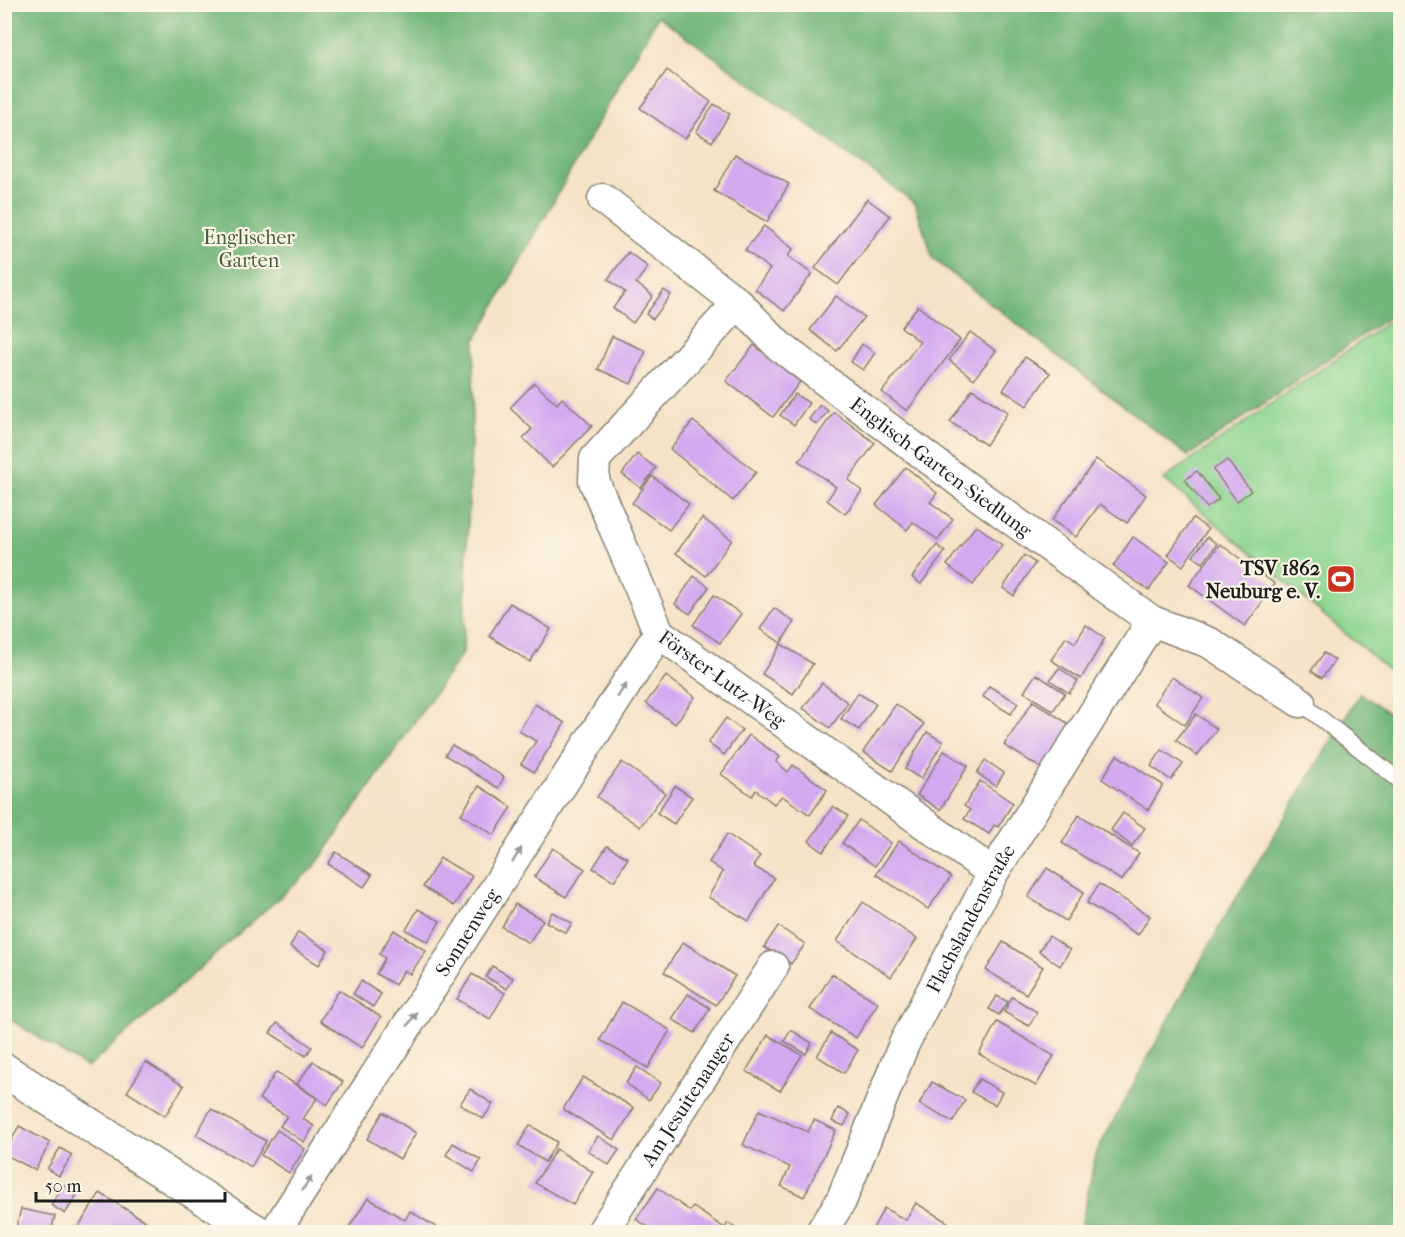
<svg xmlns="http://www.w3.org/2000/svg" width="1405" height="1237" font-family="'IM FELL French Canon',serif">
  <rect width="100%" height="100%" fill="#fcf5e5"/>
  <filter id="ink" filterUnits="userSpaceOnUse"><feTurbulence type="fractalNoise" baseFrequency=".0167" numOctaves="2"/><feDisplacementMap in="SourceGraphic" scale="12" xChannelSelector="R" yChannelSelector="G"/><feConvolveMatrix kernelMatrix="1 2 1 2 8 2 1 2 1" color-interpolation-filters="sRGB"/></filter>
  <filter id="wash" filterUnits="userSpaceOnUse"><feTurbulence type="fractalNoise" baseFrequency=".008" numOctaves="4" result="noise"/><feDisplacementMap in="SourceGraphic" scale="24" xChannelSelector="R" yChannelSelector="G"/><feGaussianBlur stdDeviation="1.35" result="paint"/><feColorMatrix in="noise" values="0 0 0 0 0 0 0 0 0 0 0 0 0 0 0 0 0 1.4 0 .05"/><feComposite in="paint" operator="in"/></filter>
  <g filter="url(#wash)">
    <rect width="100%" height="100%" fill="#f5e3c8"/>
    <polygon fill="#8dd590" stroke="#547856" stroke-width="1.5" points="1400,314 1400,680 1164,479"/>
    <g fill="#72b67a" stroke="#47694b" stroke-width="1.5">
      <polygon points="4,5 1400,5 1400,309 1188,456 933,259 915,203 658,16 475,341 463,652 315,866 87,1068 5,1016"/>
      <polygon points="1360,693 1400,721 1400,1232 1080,1232 1096,1153 1223,920"/>
    </g>
    <g id="blocks">
      <g fill="#d3a9f0">
        <polygon points="667,70 711,102 685,139 640,108"/>
        <polygon points="714,104 730,114 712,142 696,132"/>
        <polygon points="735,154 789,184 767,222 714,191"/>
        <polygon points="867,199 890,216 838,285 815,268"/>
        <polygon points="764,226 793,249 788,256 812,274 784,311 755,289 770,269 745,250"/>
        <polygon points="628,252 648,267 636,283 653,296 633,323 613,308 625,292 608,279"/>
        <polygon points="664,290 671,295 653,319 646,314"/>
        <polygon points="836,296 864,317 837,351 810,330"/>
        <polygon points="918,306 960,340 907,411 882,392 920,342 901,327"/>
        <polygon points="970,332 996,351 974,379 949,360"/>
        <polygon points="612,336 646,351 631,384 598,369"/>
        <polygon points="862,344 875,353 863,370 851,362"/>
        <polygon points="754,345 800,382 773,417 726,381"/>
        <polygon points="1025,357 1050,373 1027,406 1003,390"/>
        <polygon points="534,383 557,404 562,398 592,426 552,467 523,438 532,429 510,408"/>
        <polygon points="972,389 1008,412 986,445 950,422"/>
        <polygon points="795,394 809,403 794,425 780,415"/>
        <polygon points="820,405 828,411 817,425 809,419"/>
        <polygon points="834,412 875,443 848,480 862,491 845,514 827,500 836,487 799,461"/>
        <polygon points="693,421 756,472 733,501 670,449"/>
        <polygon points="637,454 656,468 641,488 622,474"/>
        <polygon points="1096,459 1146,495 1127,523 1100,504 1076,537 1052,520"/>
        <polygon points="1227,460 1251,491 1237,501 1213,470"/>
        <polygon points="906,467 937,493 930,502 953,519 938,540 913,522 907,530 876,505"/>
        <polygon points="1197,471 1219,499 1207,508 1185,480"/>
        <polygon points="652,476 689,504 669,530 632,503"/>
        <polygon points="702,518 732,540 706,576 676,553"/>
        <polygon points="1193,518 1208,529 1183,566 1168,555"/>
        <polygon points="976,525 1002,545 973,585 947,565"/>
        <polygon points="1133,537 1169,562 1149,590 1113,566"/>
        <polygon points="1207,537 1217,544 1203,563 1193,556"/>
        <polygon points="1220,544 1275,584 1245,626 1189,585"/>
        <polygon points="937,545 945,552 921,584 912,577"/>
        <polygon points="1024,555 1035,563 1014,596 1003,588"/>
        <polygon points="694,576 709,587 690,614 675,604"/>
        <polygon points="714,595 741,614 720,643 693,625"/>
        <polygon points="510,603 551,629 530,662 489,636"/>
        <polygon points="774,608 794,622 781,643 760,629"/>
        <polygon points="1086,625 1105,638 1081,679 1051,660 1066,637 1075,643"/>
        <polygon points="781,644 813,664 793,694 762,674"/>
        <polygon points="1324,653 1335,660 1322,678 1311,671"/>
        <polygon points="1059,668 1078,681 1069,693 1050,680"/>
        <polygon points="1036,674 1065,693 1053,711 1024,692"/>
        <polygon points="666,676 695,697 675,724 646,703"/>
        <polygon points="1172,677 1203,698 1185,725 1154,703"/>
        <polygon points="822,683 848,703 830,728 803,708"/>
        <polygon points="989,686 1018,703 1011,714 983,697"/>
        <polygon points="858,693 876,704 859,730 841,719"/>
        <polygon points="1033,701 1072,726 1044,770 1004,745"/>
        <polygon points="535,704 565,723 534,772 521,764 536,741 519,731"/>
        <polygon points="896,704 924,724 892,771 863,752"/>
        <polygon points="1196,714 1217,729 1197,756 1176,740"/>
        <polygon points="726,718 742,730 724,755 708,743"/>
        <polygon points="927,732 943,742 921,779 905,769"/>
        <polygon points="749,735 780,757 776,762 788,772 793,765 827,790 810,815 782,796 774,804 756,790 752,796 721,774"/>
        <polygon points="452,745 504,777 498,788 445,755"/>
        <polygon points="1162,750 1183,764 1171,780 1151,766"/>
        <polygon points="944,751 968,766 940,810 917,795"/>
        <polygon points="1117,755 1163,785 1148,810 1102,779"/>
        <polygon points="985,760 1004,773 996,786 977,773"/>
        <polygon points="622,762 665,793 640,827 597,797"/>
        <polygon points="980,781 1013,803 998,827 994,825 989,834 964,819 970,810 964,806"/>
        <polygon points="479,786 512,807 494,835 461,814"/>
        <polygon points="675,786 692,797 674,824 657,813"/>
        <polygon points="833,806 848,816 823,852 809,841"/>
        <polygon points="1123,813 1145,828 1132,846 1111,830"/>
        <polygon points="1079,815 1139,853 1122,881 1062,843"/>
        <polygon points="859,820 891,843 875,866 842,843"/>
        <polygon points="727,834 760,856 753,866 774,878 749,921 708,897 723,872 709,862"/>
        <polygon points="899,841 951,877 928,909 876,874"/>
        <polygon points="607,846 628,858 614,881 593,868"/>
        <polygon points="553,848 585,869 566,897 534,877"/>
        <polygon points="336,852 372,875 364,887 328,864"/>
        <polygon points="440,858 472,876 454,906 423,887"/>
        <polygon points="1047,868 1084,892 1066,921 1028,897"/>
        <polygon points="1099,884 1150,916 1138,935 1087,903"/>
        <polygon points="863,902 917,939 891,977 837,941"/>
        <polygon points="515,904 543,920 529,943 502,927"/>
        <polygon points="418,909 440,921 428,942 406,930"/>
        <polygon points="552,912 572,923 566,933 546,922"/>
        <polygon points="778,926 805,944 791,964 764,947"/>
        <polygon points="394,930 426,951 410,974 404,970 395,985 376,974 385,958 379,954"/>
        <polygon points="298,932 328,950 319,965 290,947"/>
        <polygon points="1049,936 1070,950 1060,966 1039,951"/>
        <polygon points="683,942 735,976 716,1005 664,972"/>
        <polygon points="1003,942 1043,967 1026,994 986,970"/>
        <polygon points="492,966 513,978 507,989 486,977"/>
        <polygon points="472,974 505,993 490,1019 457,999"/>
        <polygon points="832,974 878,1003 856,1038 810,1009"/>
        <polygon points="361,981 381,994 373,1007 353,994"/>
        <polygon points="339,990 381,1017 362,1048 320,1021"/>
        <polygon points="688,994 710,1008 695,1033 672,1019"/>
        <polygon points="997,996 1008,1002 999,1015 989,1009"/>
        <polygon points="1012,997 1037,1012 1029,1026 1004,1012"/>
        <polygon points="622,1002 670,1030 648,1068 600,1040"/>
        <polygon points="997,1022 1054,1056 1036,1086 979,1054"/>
        <polygon points="277,1023 312,1047 306,1056 270,1033"/>
        <polygon points="791,1030 812,1043 806,1054 784,1041"/>
        <polygon points="831,1033 858,1050 844,1073 817,1056"/>
        <polygon points="768,1035 802,1055 780,1091 746,1071"/>
        <polygon points="313,1061 343,1082 327,1105 297,1084"/>
        <polygon points="146,1062 184,1086 165,1116 127,1092"/>
        <polygon points="637,1067 661,1083 649,1100 626,1083"/>
        <polygon points="276,1072 317,1098 303,1119 314,1126 304,1142 280,1126 287,1116 259,1099"/>
        <polygon points="583,1077 634,1108 614,1140 563,1109"/>
        <polygon points="979,1079 1002,1092 995,1105 971,1092"/>
        <polygon points="932,1082 965,1100 953,1122 919,1104"/>
        <polygon points="470,1089 493,1104 483,1119 460,1104"/>
        <polygon points="838,1108 850,1114 844,1126 832,1121"/>
        <polygon points="211,1109 266,1141 251,1167 196,1135"/>
        <polygon points="759,1110 808,1132 814,1120 836,1130 804,1197 781,1186 790,1167 743,1145"/>
        <polygon points="383,1112 416,1133 400,1159 367,1139"/>
        <polygon points="530,1125 557,1142 545,1162 518,1145"/>
        <polygon points="19,1126 50,1143 35,1170 4,1154"/>
        <polygon points="277,1130 305,1149 289,1173 261,1155"/>
        <polygon points="598,1136 619,1150 609,1165 588,1151"/>
        <polygon points="453,1143 481,1160 474,1172 446,1155"/>
        <polygon points="60,1148 72,1155 59,1176 47,1169"/>
        <polygon points="556,1149 593,1172 573,1205 535,1183"/>
        <polygon points="65,1184 78,1193 65,1214 51,1205"/>
        <polygon points="658,1188 690,1211 693,1207 723,1227 719,1232 655,1232 636,1219"/>
        <polygon points="100,1193 153,1226 149,1232 75,1232"/>
        <polygon points="368,1198 405,1220 410,1211 444,1232 346,1232"/>
        <polygon points="916,1203 952,1225 947,1232 871,1232 884,1208 906,1220"/>
        <polygon points="21,1209 55,1216 51,1232 15,1232"/>
        <polygon points="728,1223 741,1232 722,1232"/>
      </g>
    </g>
  </g>
  <g filter="url(#ink)">
    <use href="#blocks" fill-opacity="0" stroke="#888072" stroke-width="1.5"/>
    <g fill="none" stroke-linecap="round" stroke-linejoin="round">
      <g stroke="#888072" stroke-width="18">
        <polyline id="service" points="1300,702 1400,781"/>
      </g>
      <g stroke="#888072" stroke-width="33">
        <g id="minor">
          <path id="s1" d="M 603,199 L 738,303 L 778,345 L 964,485 L 1152,621 L 1210,643 L 1300,702"/>
          <path id="s2" d="M 738,303 L 595,459 L 594,481 L 659,633 L 993,873"/>
          <path id="s3" d="M 275,1232 L 659,633"/>
          <path id="s4" d="M 602,1232 L 773,967"/>
          <path id="s5" d="M 821,1232 L 841,1201 L 904,1044 L 993,873 L 1152,621"/>
        </g>
      </g>
      <g stroke="#888072" stroke-width="36">
        <polyline id="tertiary" points="4,1070 257,1232"/>
      </g>
      <use href="#service" stroke="#fff" stroke-width="15"/>
      <use href="#minor" stroke="#fff" stroke-width="30"/>
      <use href="#tertiary" stroke="#fff" stroke-width="33"/>
    </g>
    <defs><path id="oneway-solid" d="M-6-.8H1V-3.2L6.5 0L1 3.2V.8H-6Z" transform="scale(1.5)"/></defs>
    <g fill="#999">
      <use href="#oneway-solid" transform="translate(622 690) rotate(-57)"/>
      <use href="#oneway-solid" transform="translate(517 855) rotate(-57)"/>
      <use href="#oneway-solid" transform="translate(412 1019) rotate(-57)"/>
      <use href="#oneway-solid" transform="translate(307 1183) rotate(-57)"/>
    </g>
  </g>
  <defs>
    <g id="stadium-square" transform="scale(1.5)"><rect x="-9" y="-9" width="18" height="18" rx="4" fill="#c8321e" stroke="#fcf5e5"/><path d="M0-5a6.5 5 0 1 0 0 10a6.5 5 0 1 0 0-10ZM-3.5-1.8h7v3.6h-7Z" fill="#fff"/></g>
  </defs>
  <g fill-rule="evenodd">
    <use href="#stadium-square" x="1341" y="579"/>
  </g>
  <g text-anchor="middle" stroke-width="4.5" stroke-linejoin="round" paint-order="stroke">
    <g font-size="20" fill="#445d45" stroke="#fcf5e5">
      <text x="249" y="244">Englischer<tspan x="249" dy="23">Garten</tspan></text>
    </g>
    <g font-size="20" fill="#1c1c1c" stroke="#fcf5e5">
      <text dy="7" stroke="none"><textPath href="#s1" startOffset="432">Englisch-Garten-Siedlung</textPath></text>
      <text dy="7" stroke="none"><textPath href="#s2" startOffset="477">Förster-Lutz-Weg</textPath></text>
      <text dy="7" stroke="none"><textPath href="#s5" startOffset="348">Flachslandenstraße</textPath></text>
      <text dy="7" stroke="none"><textPath href="#s3" startOffset="356">Sonnenweg</textPath></text>
      <text dy="7" stroke="none"><textPath href="#s4" startOffset="158">Am Jesuitenanger</textPath></text>
    </g>
    <g font-size="20" font-weight="bold" fill="#1c1c1c" stroke="#fcf5e5" text-anchor="end">
      <text x="1320" y="575">TSV 1862<tspan x="1320" dy="23">Neuburg e. V.</tspan></text>
    </g>
  </g>
  <rect width="1405" height="1237" fill="none" stroke="#fcf5e5" stroke-width="24"/>
  <path d="M36 1192v9h189v-9" fill="none" stroke="#1c1c1c" stroke-width="3"/>
  <text x="45" y="1192" font-size="18" fill="#1c1c1c" stroke="#fcf5e5" stroke-width="4.5" paint-order="stroke">50 m</text>
</svg>
